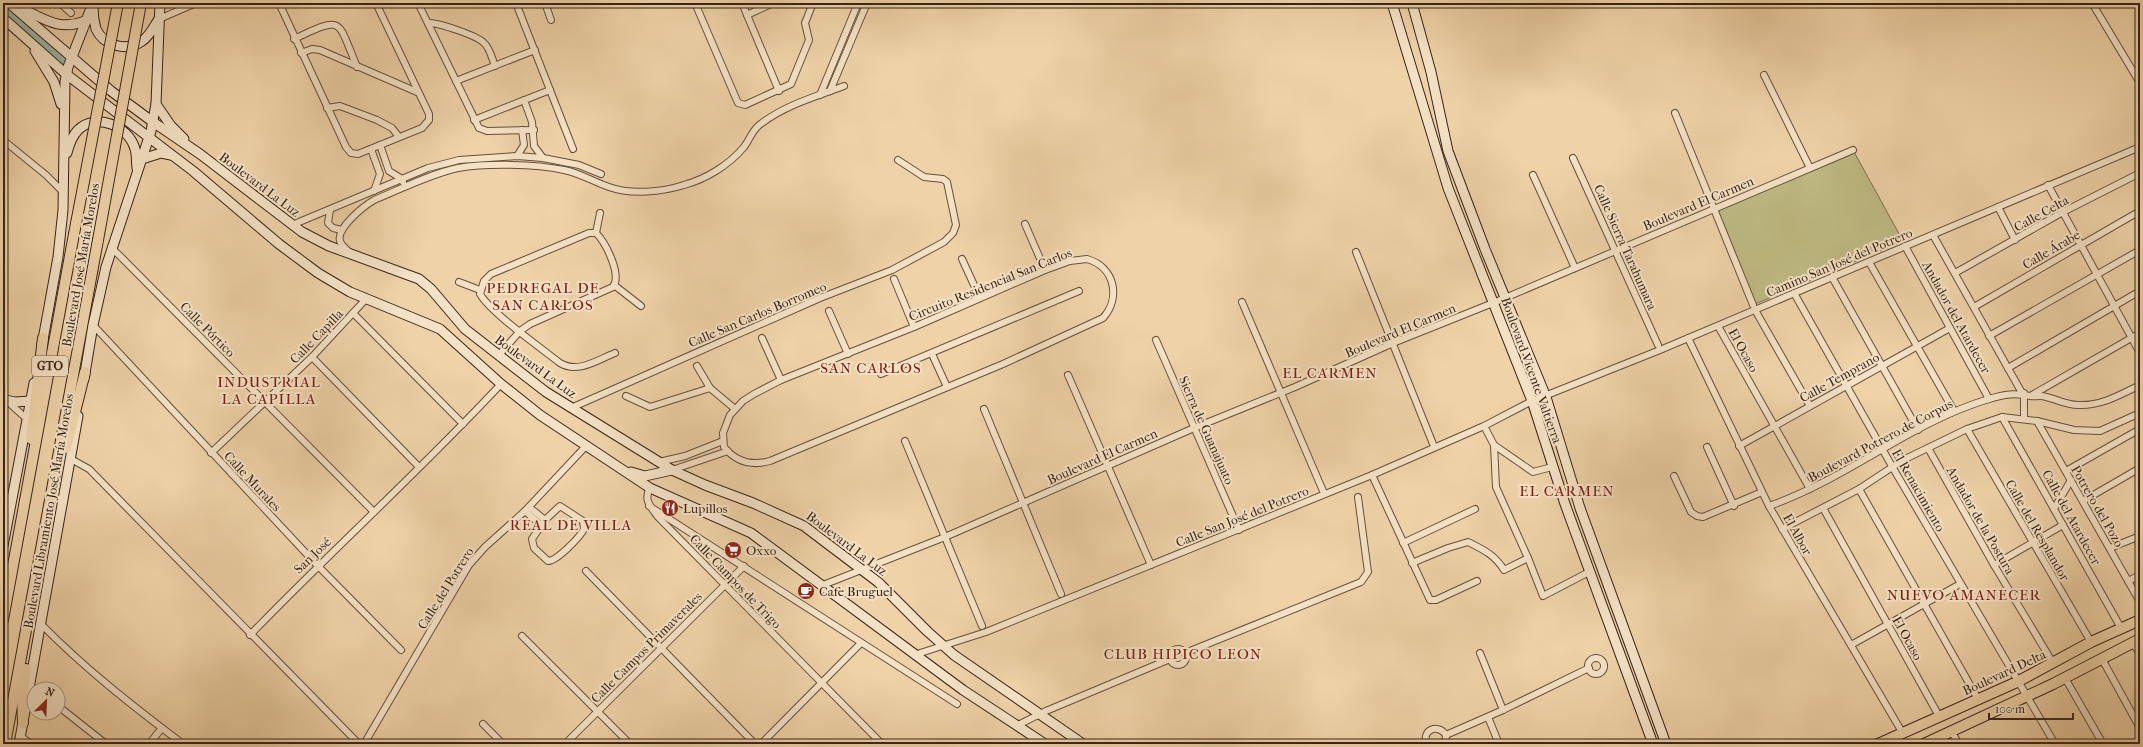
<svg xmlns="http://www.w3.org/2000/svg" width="2143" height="747" font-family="'IM FELL French Canon',serif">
  <rect width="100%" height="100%" fill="#efd2a8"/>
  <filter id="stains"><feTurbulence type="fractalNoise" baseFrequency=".005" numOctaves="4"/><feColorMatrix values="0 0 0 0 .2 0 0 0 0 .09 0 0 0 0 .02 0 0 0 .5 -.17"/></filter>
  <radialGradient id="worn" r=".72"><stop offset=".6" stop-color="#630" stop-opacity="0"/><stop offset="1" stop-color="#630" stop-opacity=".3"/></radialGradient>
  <polygon fill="#bfba83" stroke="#7b6e4e" points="1853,150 1903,241 1753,305 1714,208"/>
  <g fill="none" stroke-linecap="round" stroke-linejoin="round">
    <polyline stroke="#9ab8a9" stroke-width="10" points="3,9 61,62"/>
    <g stroke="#654f3d" stroke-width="8">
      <g id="street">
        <polyline points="60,3 71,13"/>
        <polyline points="279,3 346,147 351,153 358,154 422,128 429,120 429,114 376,3"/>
        <polyline points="418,3 479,128 487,131 534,130"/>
        <polyline points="516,3 573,149"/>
        <polyline points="545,3 551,20"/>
        <polyline points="695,3 738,103 745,105 791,84 809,40 805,23 813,3"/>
        <polyline points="742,3 779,91"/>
        <polyline points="2092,3 2140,83"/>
        <polyline points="546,6 554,3"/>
        <polyline points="747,15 773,3"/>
        <polyline points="159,19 196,3"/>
        <path d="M 428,23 C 437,22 478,36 484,43 C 490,48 492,59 495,66"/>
        <path d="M 294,39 C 344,15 337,19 357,67"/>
        <polyline points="301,53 312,49 320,50 417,92"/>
        <polyline points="1764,75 1810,168"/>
        <polyline points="456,81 535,50"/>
        <polyline points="830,91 867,3"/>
        <polyline points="820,95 858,3"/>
        <polyline points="524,100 532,122 534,146 543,158"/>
        <polyline points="327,108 340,106 377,120 392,128 399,137"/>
        <polyline points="1675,113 1753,305"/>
        <polyline points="474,120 550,90"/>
        <polyline points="3,140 46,175 63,192"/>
        <polyline points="380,145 389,171 402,179 403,182"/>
        <polyline points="371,149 380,174 374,191"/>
        <polyline points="517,156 524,145 522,130"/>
        <polyline points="1573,158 1658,345"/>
        <polyline points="1533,175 1575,268"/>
        <polyline points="2048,185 2140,353"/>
        <polyline points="1998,207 2015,240"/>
        <polyline points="330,210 328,223 333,228 342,230"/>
        <polyline points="1025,224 1045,270"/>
        <polyline points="292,225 428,168 459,160 517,156 543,158 579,165 601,174"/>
        <polyline points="596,233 600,213"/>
        <polyline points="1933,235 2022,393"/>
        <polyline points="1905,246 1989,399"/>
        <polyline points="111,247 374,512"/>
        <path d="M 348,251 C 345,248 341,245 340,241 C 336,228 364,206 374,200 C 401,189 430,174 458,168 C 487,163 535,164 564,170 C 580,173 594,182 609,187 C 631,195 662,192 684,185 C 706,179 729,165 744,147 C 750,139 753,128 762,123 C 786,105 817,96 844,86"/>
        <polyline points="1356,252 1433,444"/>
        <polyline points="962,259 980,298"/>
        <path d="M 1087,259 C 1115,267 1121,298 1103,318 L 1003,364 L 770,461 C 752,466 736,462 724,447 L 723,433 L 730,415 L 743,401 L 754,394 L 781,380 L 914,327 L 1045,270 L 1070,261 Z"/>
        <polyline points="1869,262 1954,411"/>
        <polyline points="1955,273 2063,212 2140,173"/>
        <polyline points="1832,277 1918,430"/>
        <polyline points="894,279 914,327"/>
        <polyline points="459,282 480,290"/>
        <polyline points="614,285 641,306"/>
        <polyline points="1794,293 1893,468 2055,744"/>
        <polyline points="1242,302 1323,491"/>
        <polyline points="1974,307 2140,211"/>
        <polyline points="1755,310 1810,406"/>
        <polyline points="829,311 848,354"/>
        <polyline points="353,313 463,424"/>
        <polyline points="93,325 317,565 401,650"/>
        <polyline points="1718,326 1810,489"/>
        <polyline points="1989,336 2140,250"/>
        <polyline points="762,338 781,380"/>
        <polyline points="1688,338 1769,506 1902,732"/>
        <polyline points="1156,340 1239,530"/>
        <polyline points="932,354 947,387"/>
        <path d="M 499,355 L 520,331 L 530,324 L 613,287 C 622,275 606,243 596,233 L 589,233 L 491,274 L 484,281 L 480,294 C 491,313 541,348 560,363 C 578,374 597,360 615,353"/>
        <polyline points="312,357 419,467"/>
        <polyline points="697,366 710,388"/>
        <polyline points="2008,368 2140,291"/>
        <polyline points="881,374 1079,291"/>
        <polyline points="1068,375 1151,565"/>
        <polyline points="2032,395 2140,333"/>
        <polyline points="626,396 650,407 710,388 735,409"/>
        <polyline points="7,401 27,419"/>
        <polyline points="571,408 820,298 892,270 944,242 953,233 956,225 947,182 943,179 924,177 898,160"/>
        <polyline points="984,409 1061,594"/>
        <polyline points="2002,417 2121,628"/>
        <polyline points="2024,419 2024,393"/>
        <polyline points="2037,421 2140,602"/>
        <polyline points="1484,426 1494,445 1496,487 1528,558 1543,596 1589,572"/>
        <polyline points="1967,429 2091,642"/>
        <polyline points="905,441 982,626"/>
        <polyline points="1494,445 1533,472 1552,467"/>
        <polyline points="1739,446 1950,328"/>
        <polyline points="1707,447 1734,506"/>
        <polyline points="1928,448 1994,565 2053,663"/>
        <polyline points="211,453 312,357 366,299"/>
        <polyline points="71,459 89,469 359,744"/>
        <polyline points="659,462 685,456 723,441"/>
        <polyline points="672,470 728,451"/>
        <polyline points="2066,471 2140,429"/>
        <polyline points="1372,475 1430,600 1436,600 1477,581"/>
        <polyline points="1674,476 1691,512 1697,516 1703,517 1762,492"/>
        <path d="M 650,488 C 643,500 651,507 658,517 L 882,744"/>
        <polyline points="1859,489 1978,699"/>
        <polyline points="2083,501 2140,468"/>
        <path d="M 560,506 L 583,521 L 584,529 C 580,537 557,561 548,561 L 534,548 L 532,539 L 545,520 Z"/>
        <polyline points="649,506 957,704"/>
        <path d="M 1769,506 C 1847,479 1911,422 1989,399 C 2005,394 2015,393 2030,396 C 2035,397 2041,395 2046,397 C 2056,399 2066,405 2078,405 C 2101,406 2120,395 2140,385"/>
        <polyline points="529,507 545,520"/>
        <polyline points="1823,508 1939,716"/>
        <polyline points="2054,509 2071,480"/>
        <polyline points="525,511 541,525"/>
        <polyline points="1782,529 1859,489 1903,460 1967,429 2002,417 2037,421 2074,430 2100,431 2140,413"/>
        <polyline points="1403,543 1475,509"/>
        <polyline points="2110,548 2140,536"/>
        <path d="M 1412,563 L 1448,548 L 1468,542 C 1484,550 1495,555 1504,570 L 1528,558"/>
        <polyline points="1994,565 2063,525"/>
        <polyline points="586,571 755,744"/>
        <polyline points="2128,581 2140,575"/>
        <polyline points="823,585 945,537 1194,428 1295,387 1393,343 1493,303 1853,150"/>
        <path d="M 41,624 C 84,668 134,707 183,744"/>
        <path d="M 250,635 C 332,550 420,471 501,384"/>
        <polyline points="522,636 630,744"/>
        <polyline points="2133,643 2140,654"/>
        <polyline points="1851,645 1960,584"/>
        <circle cx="1178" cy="657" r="8"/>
        <polyline points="1185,653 1361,582 1368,572 1358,497"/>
        <polyline points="1480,653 1503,710"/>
        <polyline points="914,655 986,632 1372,475 1484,426 1532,401 1660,350 2140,147"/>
        <circle cx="1596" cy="666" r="8"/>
        <polyline points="2102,659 2140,728"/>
        <polyline points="2065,678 2103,744"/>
        <polyline points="58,706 106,744"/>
        <polyline points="1488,717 1499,744"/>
        <polyline points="483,724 503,744"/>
        <polyline points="1016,726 1046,711 1170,659"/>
        <polyline points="1951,731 1959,744"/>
        <polyline points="1446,735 1503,710 1589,668"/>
        <polyline points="20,736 31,744"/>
        <polyline points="149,744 162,728"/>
        <polyline points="364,744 469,565 485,547 525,511 586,446"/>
        <polyline points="565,744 744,566"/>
        <polyline points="761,744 861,643"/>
        <path d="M 1427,744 C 1421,730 1438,723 1446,735 L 1445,744"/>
      </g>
    </g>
    <g stroke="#372319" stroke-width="11">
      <g id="secondary">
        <polyline points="9,3 111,91 153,122 200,154 302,232 329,246 419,279 431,289 465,329 546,392 672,470 705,485 753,503 804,526 878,582 927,631 954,655 1083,744"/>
        <polyline points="1392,3 1448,188 1532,401 1565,504 1653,744"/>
        <polyline points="1412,3 1431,72 1448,151 1485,249 1546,397 1580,508 1666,744"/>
        <path d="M 18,7 C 42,17 58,32 85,21"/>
        <path d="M 93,7 C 93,14 94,22 96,29 C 104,46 127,52 142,41 C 150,36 154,26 159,19"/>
        <polyline points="3,18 66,74 193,171 279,244 318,273 350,292 440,329 501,384 540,415 650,488 751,533 963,690 1045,744"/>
        <polyline points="35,51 54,82 61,104"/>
        <polyline points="156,104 171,126 184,139"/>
        <path d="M 67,153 C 69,145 72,136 78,130 C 96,112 129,126 135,149 C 137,155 136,162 137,168"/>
        <polyline points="142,159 161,153 171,155"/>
        <polyline points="42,345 58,257 63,210 65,82 68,67 93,3"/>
        <polyline points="84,379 93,325 106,267 151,131 156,104 160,3"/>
        <polyline points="6,400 15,402 30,401"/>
        <polyline points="631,472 645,476 672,470"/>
        <polyline points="3,546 34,383"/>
        <polyline points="19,744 78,416"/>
      </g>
    </g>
    <g stroke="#372319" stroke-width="12">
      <g id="primary">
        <polyline points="31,439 43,338"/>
        <polyline points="66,448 85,372"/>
        <polyline points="3,620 74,234"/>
        <polyline points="23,723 22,696 26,669"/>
        <polyline points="5,744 98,240"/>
        <polyline points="1878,744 2017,682 2091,642 2140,620"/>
        <polyline points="1924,744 2053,684 2140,639"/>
      </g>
    </g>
    <use href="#street" stroke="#f5e2c6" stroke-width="6"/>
    <use href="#secondary" stroke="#f5e2c6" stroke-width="9"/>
    <use href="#primary" stroke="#efd2a8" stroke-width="10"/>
    <g stroke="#372319" stroke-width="12" stroke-linecap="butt">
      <g id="primary-bridge">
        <polyline points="74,234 118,3"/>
        <polyline points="98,240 141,3"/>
      </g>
    </g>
    <use href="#primary-bridge" stroke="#efd2a8" stroke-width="10"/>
  </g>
  <defs>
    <g id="restaurant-disc" transform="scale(0.9)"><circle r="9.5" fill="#8f2418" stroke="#f5e2c6"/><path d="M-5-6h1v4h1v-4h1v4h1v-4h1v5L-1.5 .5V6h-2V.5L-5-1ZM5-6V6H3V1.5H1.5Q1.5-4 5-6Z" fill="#fff"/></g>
    <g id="supermarket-disc" transform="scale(0.9)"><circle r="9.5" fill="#8f2418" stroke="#f5e2c6"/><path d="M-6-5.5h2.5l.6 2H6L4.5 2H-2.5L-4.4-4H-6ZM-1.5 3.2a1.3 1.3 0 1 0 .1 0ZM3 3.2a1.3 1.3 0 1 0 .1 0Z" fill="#fff"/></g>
    <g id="cafe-disc" transform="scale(0.9)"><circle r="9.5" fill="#8f2418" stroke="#f5e2c6"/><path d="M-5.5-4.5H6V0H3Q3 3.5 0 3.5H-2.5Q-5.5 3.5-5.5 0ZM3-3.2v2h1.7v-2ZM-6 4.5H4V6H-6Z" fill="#fff"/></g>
  </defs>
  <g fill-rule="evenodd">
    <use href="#restaurant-disc" x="670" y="508"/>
    <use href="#supermarket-disc" x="733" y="550"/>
    <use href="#cafe-disc" x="806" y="591"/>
  </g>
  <g text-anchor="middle" stroke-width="4" stroke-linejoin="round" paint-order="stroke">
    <rect fill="#f5e2c6" stroke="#705c4d" stroke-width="1" x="32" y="356" width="36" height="20" rx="3"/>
    <g font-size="12" font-weight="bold" fill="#372319">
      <text x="50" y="370">GTO</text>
    </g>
    <g font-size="13" fill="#372319" stroke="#f5e2c6">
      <text transform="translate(260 184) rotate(37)" y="5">Boulevard La Luz</text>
      <text transform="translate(1698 203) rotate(-23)" y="5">Boulevard El Carmen</text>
      <text transform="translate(2041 213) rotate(-29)" y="5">Calle Celta</text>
      <text transform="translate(1626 247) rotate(66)" y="5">Calle Sierra Tarahumara</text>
      <text transform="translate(2051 249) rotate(-30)" y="5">Calle Árabe</text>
      <text transform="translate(1839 262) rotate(-23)" y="5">Camino San José del Potrero</text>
      <text transform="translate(80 265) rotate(-80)" y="5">Boulevard José María Morelos</text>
      <text transform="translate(990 284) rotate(-22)" y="5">Circuito Residencial San Carlos</text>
      <text transform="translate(757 314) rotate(-23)" y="5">Calle San Carlos Borromeo</text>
      <text transform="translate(1957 317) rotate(61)" y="5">Andador del Atardecer</text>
      <text transform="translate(208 329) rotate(45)" y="5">Calle Pórtico</text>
      <text transform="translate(1400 330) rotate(-23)" y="5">Boulevard El Carmen</text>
      <text transform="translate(316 336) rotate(-46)" y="5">Calle Capilla</text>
      <text transform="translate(1744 350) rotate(61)" y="5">El Ocaso</text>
      <text transform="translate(536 366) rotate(36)" y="5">Boulevard La Luz</text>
      <text transform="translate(1532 370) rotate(70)" y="5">Boulevard Vicente Valtierra</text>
      <text transform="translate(1839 377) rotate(-29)" y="5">Calle Temprano</text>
      <text transform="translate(1207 430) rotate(66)" y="5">Sierra de Guanajuato</text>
      <text transform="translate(1880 440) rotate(-28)" y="5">Boulevard Potrero de Corpus</text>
      <text transform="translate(1102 456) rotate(-24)" y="5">Boulevard El Carmen</text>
      <text transform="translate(253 481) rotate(47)" y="5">Calle Murales</text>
      <text transform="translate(1919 490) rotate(60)" y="5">El Renacimiento</text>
      <text transform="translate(2098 506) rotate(60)" y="5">Potrero del Pozo</text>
      <text transform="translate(48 511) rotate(-80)" y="5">Boulevard Libramiento José María Morelos</text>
      <text transform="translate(1242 516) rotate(-22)" y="5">Calle San José del Potrero</text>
      <text transform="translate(2072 517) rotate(61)" y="5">Calle del Atardecer</text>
      <text transform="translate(1981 520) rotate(60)" y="5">Andador de la Postura</text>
      <text transform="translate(2038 530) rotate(60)" y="5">Calle del Resplandor</text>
      <text transform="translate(1798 534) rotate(61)" y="5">El Albor</text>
      <text transform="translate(847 543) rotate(37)" y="5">Boulevard La Luz</text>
      <text transform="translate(312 555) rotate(-44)" y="5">San José</text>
      <text transform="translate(736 581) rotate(46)" y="5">Calle Campos de Trigo</text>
      <text transform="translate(445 588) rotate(-58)" y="5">Calle del Potrero</text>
      <text transform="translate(1908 638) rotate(61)" y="5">El Ocaso</text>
      <text transform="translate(646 647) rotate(-45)" y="5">Calle Campos Primaverales</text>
      <text transform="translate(2004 672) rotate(-25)" y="5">Boulevard Delta</text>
    </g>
    <g font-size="13" fill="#372319" stroke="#f5e2c6" text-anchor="start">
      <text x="683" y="513">Lupillos</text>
      <text x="746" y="555">Oxxo</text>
      <text x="819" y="596">Cafe Bruguel</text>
    </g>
    <g font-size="15" letter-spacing="1" fill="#7a1f14" stroke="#f5e2c6">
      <text x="543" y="293">PEDREGAL DE<tspan x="543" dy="17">SAN CARLOS</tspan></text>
      <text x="871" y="373">SAN CARLOS</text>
      <text x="1330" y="378">EL CARMEN</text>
      <text x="269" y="387">INDUSTRIAL<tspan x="269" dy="17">LA CAPILLA</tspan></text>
      <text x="1567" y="496">EL CARMEN</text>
      <text x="571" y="530">REAL DE VILLA</text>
      <text x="1964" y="600">NUEVO AMANECER</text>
      <text x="1183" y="659">CLUB HIPICO LEON</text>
    </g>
  </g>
  <rect width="2143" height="747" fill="none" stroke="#efd2a8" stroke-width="16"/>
  <rect x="4" y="4" width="2135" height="739" fill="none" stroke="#372319" stroke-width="2"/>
  <rect x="8" y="8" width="2127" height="731" fill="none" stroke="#372319"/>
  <g transform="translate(46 701) rotate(24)"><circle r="19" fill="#f5e2c6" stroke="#a99681"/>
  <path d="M0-3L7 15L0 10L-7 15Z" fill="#8f2418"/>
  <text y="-6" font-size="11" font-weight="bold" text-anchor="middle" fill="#372319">N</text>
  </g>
  <path d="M1989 713v6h84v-6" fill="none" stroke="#372319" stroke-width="2"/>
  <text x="1995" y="713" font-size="12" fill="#372319" stroke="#f5e2c6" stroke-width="3" paint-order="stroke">100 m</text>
  <rect width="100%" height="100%" filter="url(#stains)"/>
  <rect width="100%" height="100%" fill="url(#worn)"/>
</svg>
